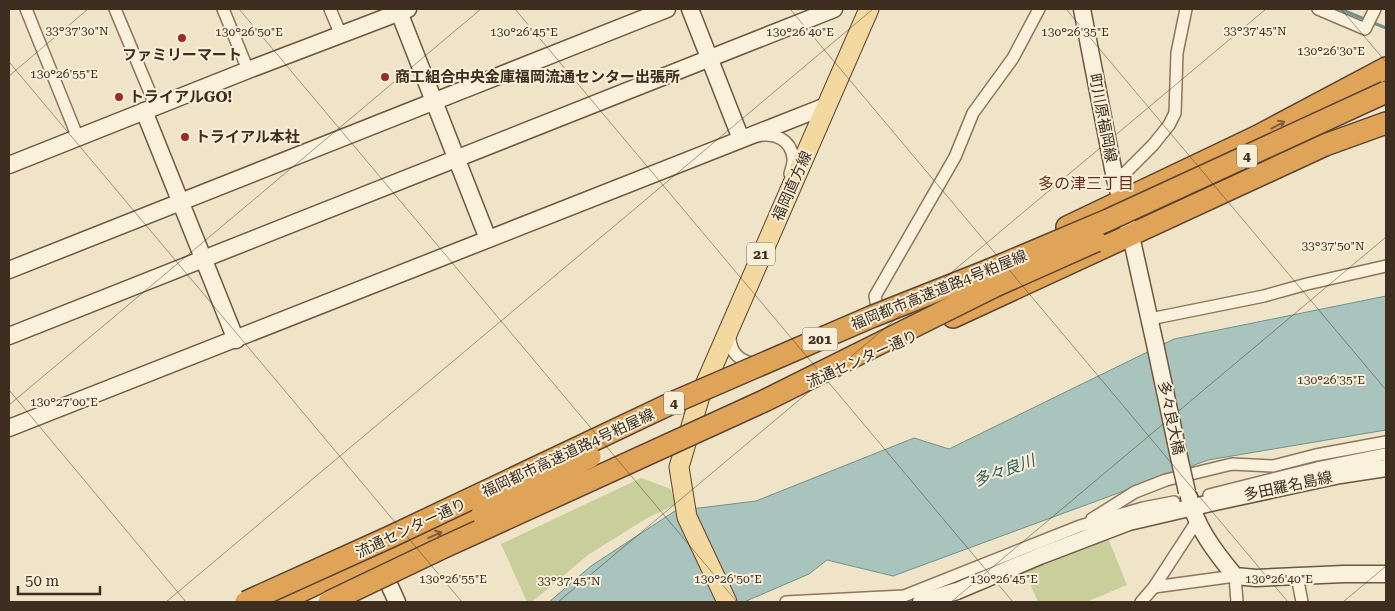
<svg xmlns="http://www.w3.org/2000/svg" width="1395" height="611" font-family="'Roboto Serif','Noto Sans JP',serif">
  <rect width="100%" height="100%" fill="#f0e4c8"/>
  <g fill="#c9cf9b">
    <polygon points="641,478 671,489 675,505 647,518 588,555 532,602 527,602 501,544"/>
    <polygon points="1108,538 1127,585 1086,602 1038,602 1025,572"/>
  </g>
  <polygon fill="#a9c4bc" stroke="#6f938a" points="1386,296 1386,430 1208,460 893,576 827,560 809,574 744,602 549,602 591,566 675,511 756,501 914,438 949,449 1174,339"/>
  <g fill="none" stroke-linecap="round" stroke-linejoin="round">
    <polyline stroke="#6f938a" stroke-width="3" points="1340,9 1386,28"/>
    <g stroke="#8d765c" stroke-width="14">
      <g id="street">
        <polyline points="26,9 78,138"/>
        <polyline points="115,9 156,107"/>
        <polyline points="223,9 248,70"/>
        <polyline points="330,9 341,35"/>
        <polyline points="1318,9 1365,29 1375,9"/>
        <path d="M 758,136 C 775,132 791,140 793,158 C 794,163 791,169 790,174"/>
        <polyline points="1115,179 1126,172 1153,145 1169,125 1175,113 1177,53 1186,9"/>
        <polyline points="878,313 875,296 955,157 973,113 1013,58 1039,9"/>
        <polyline points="1150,319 1264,296 1307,284 1386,266"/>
        <path d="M 730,334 C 729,352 739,362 757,364"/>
        <polyline points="1209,495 1317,468 1386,454"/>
        <polyline points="1092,519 1135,492 1166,480 1232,464 1273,466 1316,455 1386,442"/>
        <polyline points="1297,576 1302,602"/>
        <polyline points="1154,587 1235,576 1237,602"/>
        <polyline points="786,602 904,596 1080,526 1143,508 1174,502"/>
        <polyline points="1141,602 1154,587 1197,521"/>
      </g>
    </g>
    <g stroke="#6f573f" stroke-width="19">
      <g id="secondary">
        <polyline points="690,9 741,139"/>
        <polyline points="1082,9 1115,179 1131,236 1155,344"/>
        <polyline points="399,12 488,239"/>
        <polyline points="144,111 236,340"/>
        <polyline points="9,165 248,70 408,9"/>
        <polyline points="9,270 667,9"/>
        <polyline points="9,336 834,9"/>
        <path d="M 9,428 C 282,322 553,211 826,106"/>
        <path d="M 1189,497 C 1196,527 1215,552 1235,576 L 1256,578 L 1344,574 L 1386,574"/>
        <polyline points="387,580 397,602"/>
        <polyline points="921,602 957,591 1040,556 1129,522 1215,502 1340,475 1386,468"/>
      </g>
    </g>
    <g stroke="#5b4430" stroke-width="21">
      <polyline id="primary" points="727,602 687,517 679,467 700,396 869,9"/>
    </g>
    <g stroke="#5b4430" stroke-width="24">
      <g id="highway">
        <polyline points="1067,227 1258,136 1386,68"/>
        <polyline points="953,317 1325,145 1386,123"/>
        <polyline points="278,602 362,562 428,538 482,514"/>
      </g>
    </g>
    <use href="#street" stroke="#faf1dc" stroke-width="11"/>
    <use href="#secondary" stroke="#faf1dc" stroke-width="16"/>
    <use href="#primary" stroke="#f3d9a0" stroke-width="19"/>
    <use href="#highway" stroke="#e0a458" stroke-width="21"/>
    <g stroke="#6f573f" stroke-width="19" stroke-linecap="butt">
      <polyline id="secondary-bridge" points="1155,344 1179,457 1187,492"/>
    </g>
    <g stroke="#5b4430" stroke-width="24" stroke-linecap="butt">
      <g id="highway-bridge">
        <polyline points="482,514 590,457"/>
        <polyline points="246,602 392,536 672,403 871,317 987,271 1108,220 1386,92"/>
        <polyline points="329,602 442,548 764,401 995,286 1096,241"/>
      </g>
    </g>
    <use href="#secondary-bridge" stroke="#faf1dc" stroke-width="16"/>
    <use href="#highway-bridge" stroke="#e0a458" stroke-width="21"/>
  </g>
  <defs><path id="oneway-shaft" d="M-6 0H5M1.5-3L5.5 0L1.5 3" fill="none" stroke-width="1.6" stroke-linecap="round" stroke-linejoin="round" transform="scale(1.25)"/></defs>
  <g stroke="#7e5d36">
    <use href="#oneway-shaft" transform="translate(1278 125) rotate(-28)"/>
    <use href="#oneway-shaft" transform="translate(435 535) rotate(-24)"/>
  </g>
  <path fill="none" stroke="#3d2e20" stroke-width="1" stroke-opacity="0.45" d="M 239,9 L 737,602M 515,9 L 1013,602M 790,9 L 1288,602M 1066,9 L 1386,390M 1341,9 L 1386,62M 9,62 L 462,602M 9,76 L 88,9M 9,390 L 186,602M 9,405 L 481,9M 166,602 L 873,9M 558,602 L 1266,9M 951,602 L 1386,237M 1343,602 L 1386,566"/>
  <g fill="#9e2a2b" stroke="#f7eed8" stroke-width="2">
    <circle cx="182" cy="38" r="5"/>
    <circle cx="385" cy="77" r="5"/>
    <circle cx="119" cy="97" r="5"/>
    <circle cx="185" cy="137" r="5"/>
  </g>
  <g text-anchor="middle" stroke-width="4" stroke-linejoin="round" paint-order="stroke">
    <g fill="#f7eed8" stroke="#756857" stroke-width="1">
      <rect x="1237" y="144.5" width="20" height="23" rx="4"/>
      <rect x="747" y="242.5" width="28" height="23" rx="4"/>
      <rect x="802.5" y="327.5" width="35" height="23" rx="4"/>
      <rect x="664" y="391.5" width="20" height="23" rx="4"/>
    </g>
    <g font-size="14" font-weight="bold" fill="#3d2e20">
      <text x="1247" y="161">4</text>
      <text x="761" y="259">21</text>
      <text x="820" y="344">201</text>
      <text x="674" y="408">4</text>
    </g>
    <g font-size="15" font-weight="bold" fill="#3d2e20" stroke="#f7eed8" text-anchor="start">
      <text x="182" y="60" text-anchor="middle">ファミリーマート</text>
      <text x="395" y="82">商工組合中央金庫福岡流通センター出張所</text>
      <text x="129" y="102">トライアルGO!</text>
      <text x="195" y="142">トライアル本社</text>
    </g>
    <g font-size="15" fill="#3d2e20" stroke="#f7eed8">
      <text transform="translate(1103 118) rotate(79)" y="5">町川原福岡線</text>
      <text transform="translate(792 186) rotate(-66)" y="5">福岡直方線</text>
      <text transform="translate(939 290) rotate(-22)" y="5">福岡都市高速道路4号粕屋線</text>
      <text transform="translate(862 359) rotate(-24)" y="5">流通センター通り</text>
      <text transform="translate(1171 418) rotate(78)" y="5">多々良大橋</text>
      <text transform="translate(568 453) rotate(-25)" y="5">福岡都市高速道路4号粕屋線</text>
      <text transform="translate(1288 486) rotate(-12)" y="5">多田羅名島線</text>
      <text transform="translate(411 528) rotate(-25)" y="5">流通センター通り</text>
    </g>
    <g font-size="16" fill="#6b2e1e" stroke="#f7eed8">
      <text x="1086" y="189">多の津三丁目</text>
    </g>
    <g font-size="16" font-style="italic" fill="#2f5d5a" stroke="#f7eed8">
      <text transform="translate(1004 470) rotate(-20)" y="6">多々良川</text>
    </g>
  </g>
  <g font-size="12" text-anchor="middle" fill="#3d2e20" stroke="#f7eed8" stroke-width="4" stroke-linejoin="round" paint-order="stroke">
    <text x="77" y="35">33°37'30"N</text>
    <text x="1255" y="35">33°37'45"N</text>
    <text x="249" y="36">130°26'50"E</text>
    <text x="524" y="36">130°26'45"E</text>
    <text x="800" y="36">130°26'40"E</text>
    <text x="1075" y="36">130°26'35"E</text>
    <text x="1331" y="55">130°26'30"E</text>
    <text x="64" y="78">130°26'55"E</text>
    <text x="1333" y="250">33°37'50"N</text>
    <text x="1331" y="384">130°26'35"E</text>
    <text x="64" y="406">130°27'00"E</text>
    <text x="453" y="583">130°26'55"E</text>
    <text x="728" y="583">130°26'50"E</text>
    <text x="1004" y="583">130°26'45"E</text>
    <text x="1279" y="583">130°26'40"E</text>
    <text x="569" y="585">33°37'45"N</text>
  </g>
  <rect width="1395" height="611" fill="none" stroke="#3d2e20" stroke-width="20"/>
  <path d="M18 586v8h82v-8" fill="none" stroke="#3d2e20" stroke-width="2.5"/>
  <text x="25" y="586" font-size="15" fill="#3d2e20" stroke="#f7eed8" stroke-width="4" paint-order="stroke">50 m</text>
</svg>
